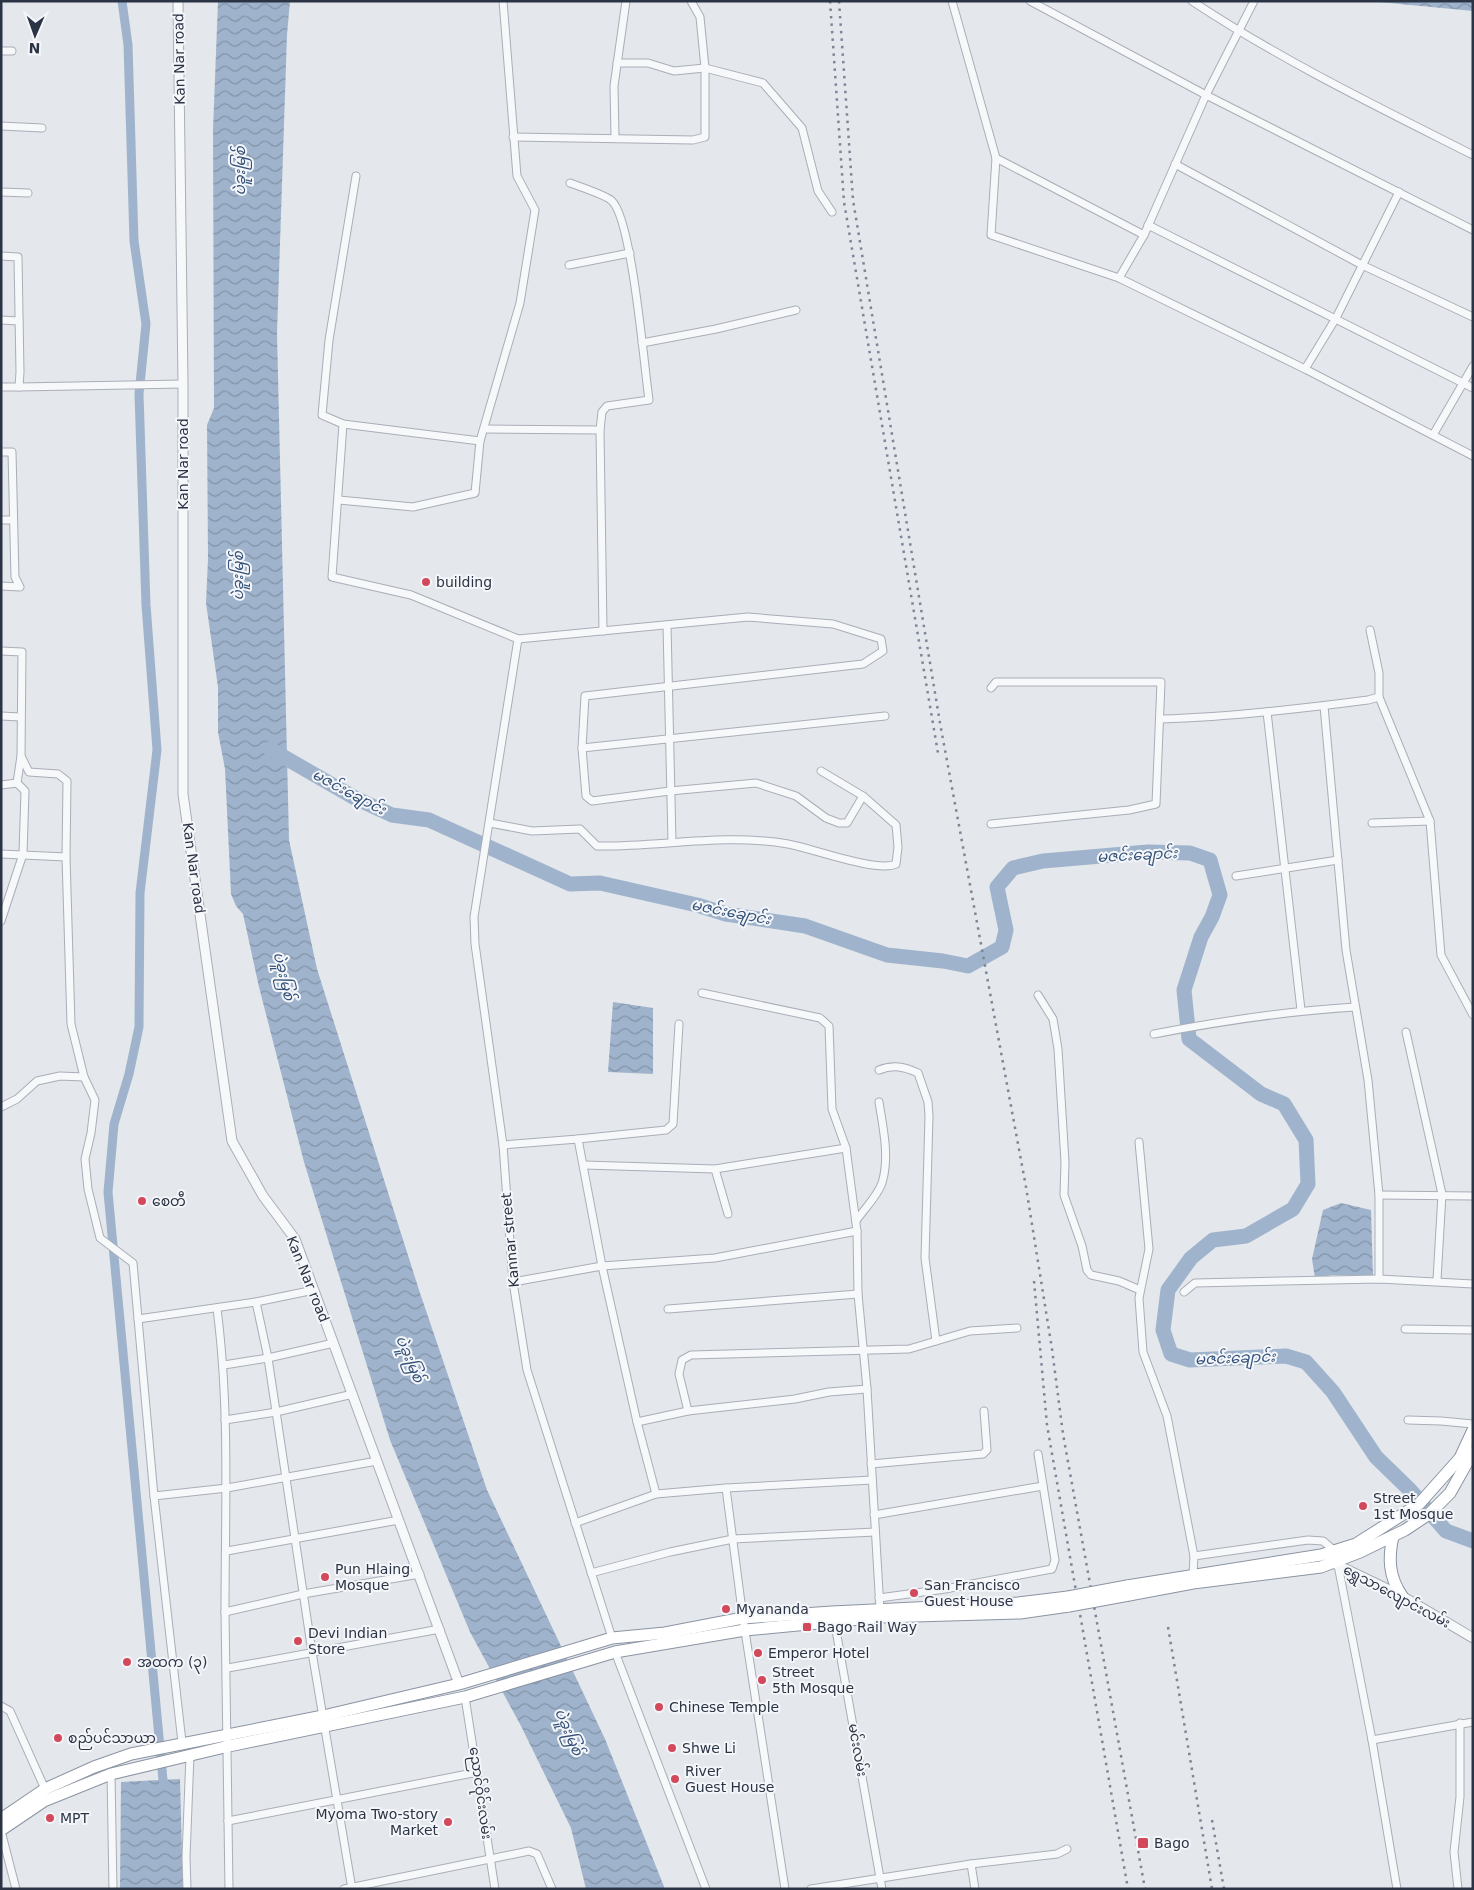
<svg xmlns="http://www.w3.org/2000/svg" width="1474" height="1890" font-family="'DejaVu Sans','Noto Sans Myanmar',sans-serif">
  <defs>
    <pattern id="water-waves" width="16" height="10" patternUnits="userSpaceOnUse" patternTransform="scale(1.25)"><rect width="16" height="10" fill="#9fb4cc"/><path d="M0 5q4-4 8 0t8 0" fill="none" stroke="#8293a7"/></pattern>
  </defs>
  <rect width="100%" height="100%" fill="#e4e7ec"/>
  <g fill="url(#water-waves)">
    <polygon points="218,1 290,1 287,35 277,333 289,840 317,969 419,1290 487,1490 605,1739 665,1889 586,1889 571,1828 521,1726 470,1632 390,1440 304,1162 259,987 243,914 236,906 231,894 225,769 218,732 218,687 206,603 208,559 207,425 214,408 213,130"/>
    <polygon points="1369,1 1473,1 1473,11"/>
    <polygon points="613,1002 653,1008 653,1074 608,1072"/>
    <polygon points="1341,1203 1371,1210 1373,1276 1332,1275 1315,1278 1312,1259 1323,1210"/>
    <polygon points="180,1779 183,1889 120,1889 121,1782"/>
  </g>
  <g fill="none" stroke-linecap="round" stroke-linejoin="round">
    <polyline stroke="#9fb4cc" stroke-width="9" points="122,1 128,45 134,241 146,324 139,394 146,605 157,750 140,893 139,1027 129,1074 114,1124 108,1192 163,1780"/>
    <polyline stroke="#9fb4cc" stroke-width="15" points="270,749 355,798 392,815 429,820 570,884 600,883 697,905 726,914 805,926 887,955 943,961 968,966 1002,947 1006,930 997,887 1013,868 1043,861 1148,852 1190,853 1210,860 1220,895 1212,917 1201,937 1184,990 1189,1039 1261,1094 1284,1104 1306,1140 1308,1184 1293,1209 1246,1236 1213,1240 1191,1258 1168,1290 1163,1330 1171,1354 1190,1360 1286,1356 1306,1362 1333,1392 1376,1457 1410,1490 1446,1531 1473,1541"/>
    <g stroke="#a9aeb7" stroke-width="9">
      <g id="minor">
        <polyline points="952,1 996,158 991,235 1119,278 1305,369 1473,456"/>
        <polyline points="1030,1 1206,95 1144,235 1119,278"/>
        <path d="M 1192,1 C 1281,60 1378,107 1473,155"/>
        <polyline points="1254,1 1206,95 1473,230"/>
        <polyline points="1,51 12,51"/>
        <polyline points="617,63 648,63 674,71 705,68 763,83 802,128 818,191 832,212"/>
        <polyline points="1,126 42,128"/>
        <polyline points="513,137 693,140 705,137 705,68 700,17 691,1"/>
        <polyline points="615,138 614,86 626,1"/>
        <polyline points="996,158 1144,235"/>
        <polyline points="1175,164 1362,265 1473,317"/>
        <polyline points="356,176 329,340 322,415 343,424 480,441"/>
        <path d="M 570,183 C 578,186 608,196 612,201 C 632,220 644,365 649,400 L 607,406 L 602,412 L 600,430"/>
        <polyline points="1,192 28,193"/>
        <polyline points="1148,225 1473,388"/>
        <polyline points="1,256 18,257 20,372 19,387 1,387"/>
        <polyline points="569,265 630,253"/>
        <polyline points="1,320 19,321"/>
        <polyline points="642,343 716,329 796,310"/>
        <polyline points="1305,369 1336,318 1399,192"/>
        <polyline points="19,387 183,384"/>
        <polyline points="343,424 332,577 411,595 518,639"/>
        <polyline points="485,429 600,430 603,631"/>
        <polyline points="1433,435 1473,366"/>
        <polyline points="1,452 12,452 15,577 20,587 1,586"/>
        <polyline points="339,500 413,507 475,493 480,441 520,303 535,210 517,176 503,1"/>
        <polyline points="1,520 13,520"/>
        <polyline points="667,625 672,842"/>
        <polyline points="1370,630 1379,673 1379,697"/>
        <polyline points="1,651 22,652 21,756 29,772 58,774 67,781 66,857"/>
        <polyline points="1324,706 1346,950 1368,1080 1379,1195 1379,1279"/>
        <polyline points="1267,712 1301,1010"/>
        <polyline points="1,716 20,717"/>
        <path d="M 1161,719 C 1230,717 1299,709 1368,700 L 1379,697 L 1430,821 L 1441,955 L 1473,1015"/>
        <polyline points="582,748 885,716"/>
        <polyline points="1,785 17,783 21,756"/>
        <path d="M 490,823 L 532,831 L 580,829 L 597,846 C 660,847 725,833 788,844 C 811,848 877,873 896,864 L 898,847 L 896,825 L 863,796 L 821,771"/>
        <polyline points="1372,823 1430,821"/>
        <polyline points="991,824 1129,810 1156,804 1161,682 996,682 991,688"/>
        <polyline points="1,854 66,857 71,1024 84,1077 95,1100 91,1133 85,1159 88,1189 100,1238 133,1263 154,1496 182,1742"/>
        <polyline points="1236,876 1338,860"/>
        <polyline points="1,921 23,854 25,791 17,783"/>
        <polyline points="702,993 820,1018 829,1026 832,1109 846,1148 857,1231 858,1294 867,1389 880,1609"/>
        <polyline points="1038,995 1053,1019 1058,1049 1065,1162 1064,1195 1082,1246 1087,1270 1091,1275 1119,1281 1140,1290"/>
        <polyline points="1406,1032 1442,1194 1437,1280"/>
        <path d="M 1154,1034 C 1221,1021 1287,1011 1355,1007"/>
        <path d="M 879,1070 C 893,1064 905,1067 918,1073 L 928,1102 L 929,1116 L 925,1258 L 936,1341"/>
        <polyline points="1,1107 17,1099 37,1081 60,1076 84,1077"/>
        <polyline points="578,1139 666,1130 673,1124 679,1024"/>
        <polyline points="1139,1142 1149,1249 1139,1298 1143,1352 1167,1416 1194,1556 1193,1575"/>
        <polyline points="503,1145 578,1139 602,1266 637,1422 656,1494"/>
        <polyline points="584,1165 715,1169 846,1148"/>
        <polyline points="715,1169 728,1214"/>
        <polyline points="1379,1195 1473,1196"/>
        <path d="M 856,1221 C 864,1209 877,1197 882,1183 C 890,1157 883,1128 879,1102"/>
        <polyline points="513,1282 602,1266 715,1258 857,1231"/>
        <polyline points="1184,1292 1195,1283 1379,1279 1473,1284"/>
        <polyline points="256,1302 268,1358 312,1652 352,1889"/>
        <path d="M 217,1309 C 230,1409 225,1510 225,1612 C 226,1704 228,1796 229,1889"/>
        <polyline points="668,1309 858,1294"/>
        <polyline points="138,1319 256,1302 314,1290"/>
        <polyline points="1405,1329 1473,1330"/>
        <polyline points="224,1365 268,1358 334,1343"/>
        <polyline points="867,1389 829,1392 795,1399 688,1411 679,1374 682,1360 691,1355 909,1349 970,1331 1017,1328"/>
        <polyline points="225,1420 276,1412 353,1394"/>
        <polyline points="1408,1420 1441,1421 1473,1424"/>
        <polyline points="637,1422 688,1411"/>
        <polyline points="871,1464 983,1454 987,1450 984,1411"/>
        <polyline points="726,1488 743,1618 785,1889"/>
        <polyline points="154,1496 227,1488 377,1461"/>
        <polyline points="874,1515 1043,1486"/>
        <polyline points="575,1523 656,1494 726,1488 872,1480"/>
        <polyline points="227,1551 399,1520"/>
        <polyline points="1194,1556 1308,1540 1323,1541 1336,1552"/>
        <polyline points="1338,1565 1372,1740 1397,1889"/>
        <polyline points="591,1573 670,1552 733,1539 875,1532"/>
        <polyline points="879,1598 945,1589 1052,1569 1055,1560 1038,1454"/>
        <polyline points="225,1612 303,1594 420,1574"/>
        <polyline points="834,1619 882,1889"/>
        <polyline points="612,1638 527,1370 513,1282 503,1145 475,944 474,917 518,639 748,617 833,624 881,639 883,651 863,664 585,696 582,748 586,796 592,801 670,791 756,783 796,796 826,818 839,823 847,823 863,796"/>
        <polyline points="615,1652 706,1889"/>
        <polyline points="228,1668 440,1629"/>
        <polyline points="465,1697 495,1889"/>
        <polyline points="1,1706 10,1711 45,1789"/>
        <polyline points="1372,1740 1473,1722"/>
        <polyline points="111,1774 113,1889"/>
        <polyline points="228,1821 478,1772"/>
        <polyline points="1,1831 16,1889"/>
        <polyline points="971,1864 975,1889"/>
        <polyline points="187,1889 186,1857 190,1755"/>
        <polyline points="344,1889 529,1851 537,1854 552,1889"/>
        <polyline points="811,1889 971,1864 1057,1854 1067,1849"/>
        <polyline points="1458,1889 1454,1852 1460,1797 1460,1723"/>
      </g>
    </g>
    <g stroke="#a9aeb7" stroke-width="11">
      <g id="tertiary">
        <polyline points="178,1 183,384 183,794 232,1141 263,1196 295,1239 459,1684"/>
        <polyline points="1329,1561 1402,1596 1473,1638"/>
      </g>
    </g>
    <g stroke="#8b94a3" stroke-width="13">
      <g id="trunk">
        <path d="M 1393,1536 C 1388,1559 1389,1577 1402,1596"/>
        <polyline points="1127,1586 1321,1555 1356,1544 1419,1504 1460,1458 1473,1430"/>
        <polyline points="1129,1595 1193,1583 1321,1567 1360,1552 1405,1530 1429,1514 1450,1493 1473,1452"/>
        <polyline points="1,1819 45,1789 94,1767 131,1754 323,1716 459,1684 612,1638 665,1633 743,1618 832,1612 1018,1603 1068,1597"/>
        <polyline points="1,1830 44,1801 111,1774 229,1746 465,1697 615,1652 745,1630 881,1617 1020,1613 1069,1606"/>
      </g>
    </g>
    <use href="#minor" stroke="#f7f8fa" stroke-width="7"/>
    <use href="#tertiary" stroke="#f7f8fa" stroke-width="9"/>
    <use href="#trunk" stroke="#fff" stroke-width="11"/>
    <g stroke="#7d8696" stroke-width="2.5" stroke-dasharray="2.5 5" stroke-linecap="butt">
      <polyline points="830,1 844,202 938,753"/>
      <polyline points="839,1 853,200 940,723 1026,1187 1052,1349 1063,1434 1145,1889"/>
      <polyline points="1034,1281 1047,1425 1128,1889"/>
      <polyline points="1168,1627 1212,1889"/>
      <polyline points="1212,1820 1224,1889"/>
    </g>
    <g stroke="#8b94a3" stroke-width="13" stroke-linecap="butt">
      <g id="trunk-bridge">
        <polyline points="1068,1597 1127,1586"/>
        <polyline points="1069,1606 1129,1595"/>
      </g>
    </g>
    <use href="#trunk-bridge" stroke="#fff" stroke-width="11"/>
  </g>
  <g fill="#d1495b" stroke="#f4f6f9" stroke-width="2">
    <circle cx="426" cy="582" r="5"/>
    <circle cx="142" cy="1201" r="5"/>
    <circle cx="1363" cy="1506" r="5"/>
    <circle cx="325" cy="1577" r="5"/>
    <circle cx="914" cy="1593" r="5"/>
    <circle cx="726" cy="1609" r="5"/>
    <rect x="802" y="1622" width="10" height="10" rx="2.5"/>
    <circle cx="298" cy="1641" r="5"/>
    <circle cx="758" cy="1653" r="5"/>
    <circle cx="127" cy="1662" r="5"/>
    <circle cx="762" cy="1680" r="5"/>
    <circle cx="659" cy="1707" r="5"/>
    <circle cx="58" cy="1738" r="5"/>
    <circle cx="672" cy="1748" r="5"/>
    <circle cx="675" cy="1779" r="5"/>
    <circle cx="50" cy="1818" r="5"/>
    <circle cx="448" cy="1822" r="5"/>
    <rect x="1137" y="1837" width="12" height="12" rx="2.5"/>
  </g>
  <g text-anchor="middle" stroke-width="4" stroke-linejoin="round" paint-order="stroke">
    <g font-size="14" fill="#2b3445" stroke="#f4f6f9">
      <text transform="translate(179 59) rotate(-91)" y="5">Kan Nar road</text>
      <text transform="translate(183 464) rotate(-90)" y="5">Kan Nar road</text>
      <text transform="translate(194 868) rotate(82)" y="5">Kan Nar road</text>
      <text transform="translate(510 1240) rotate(-95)" y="5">Kannar street</text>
      <text transform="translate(308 1279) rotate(68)" y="5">Kan Nar road</text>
      <text transform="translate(1397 1596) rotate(28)" y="5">ရွှေသာလျောင်းလမ်း</text>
      <text transform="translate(858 1750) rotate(80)" y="5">မင်းလမ်း</text>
      <text transform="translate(481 1793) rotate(82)" y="5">ညောင်ဝိုင်းလမ်း</text>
    </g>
    <g font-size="14" fill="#2b3445" stroke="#f4f6f9" text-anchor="start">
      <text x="436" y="587">building</text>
      <text x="152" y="1206">စေတီ</text>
      <text x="1373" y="1503">Street<tspan x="1373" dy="16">1st Mosque</tspan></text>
      <text x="335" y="1574">Pun Hlaing<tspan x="335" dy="16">Mosque</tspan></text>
      <text x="924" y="1590">San Francisco<tspan x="924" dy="16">Guest House</tspan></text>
      <text x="736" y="1614">Myananda</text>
      <text x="817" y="1632">Bago Rail Way</text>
      <text x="308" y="1638">Devi Indian<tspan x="308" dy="16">Store</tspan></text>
      <text x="768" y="1658">Emperor Hotel</text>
      <text x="137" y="1667">အထက (၃)</text>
      <text x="772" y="1677">Street<tspan x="772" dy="16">5th Mosque</tspan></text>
      <text x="669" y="1712">Chinese Temple</text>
      <text x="68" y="1743">စည်ပင်သာယာ</text>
      <text x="682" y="1753">Shwe Li</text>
      <text x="685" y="1776">River<tspan x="685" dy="16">Guest House</tspan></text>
      <text x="438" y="1819" text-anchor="end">Myoma Two-story<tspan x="438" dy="16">Market</tspan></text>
      <text x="60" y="1823">MPT</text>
      <text x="1154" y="1848">Bago</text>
    </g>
    <g font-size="15" font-style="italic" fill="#34527a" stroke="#f4f6f9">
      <text transform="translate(240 171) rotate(-90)" y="5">ပဲခူးမြစ်</text>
      <text transform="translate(238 576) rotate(-90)" y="5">ပဲခူးမြစ်</text>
      <text transform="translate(349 792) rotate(28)" y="5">မဇင်းချောင်း</text>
      <text transform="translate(1137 855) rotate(-3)" y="5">မဇင်းချောင်း</text>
      <text transform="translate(731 912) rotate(11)" y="5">မဇင်းချောင်း</text>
      <text transform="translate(284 976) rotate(77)" y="5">ပဲခူးမြစ်</text>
      <text transform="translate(1235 1358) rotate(-2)" y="5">မဇင်းချောင်း</text>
      <text transform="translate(410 1359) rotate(67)" y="5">ပဲခူးမြစ်</text>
      <text transform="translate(569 1732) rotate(67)" y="5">ပဲခူးမြစ်</text>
    </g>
  </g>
  <rect width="1474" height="1890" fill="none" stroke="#2b3445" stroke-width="5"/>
  <g transform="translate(35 35) rotate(182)" stroke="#f4f6f9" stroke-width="4" paint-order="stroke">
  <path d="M0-4L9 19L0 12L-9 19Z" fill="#2b3445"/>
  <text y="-8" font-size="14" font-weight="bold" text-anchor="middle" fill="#2b3445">N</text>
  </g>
</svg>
